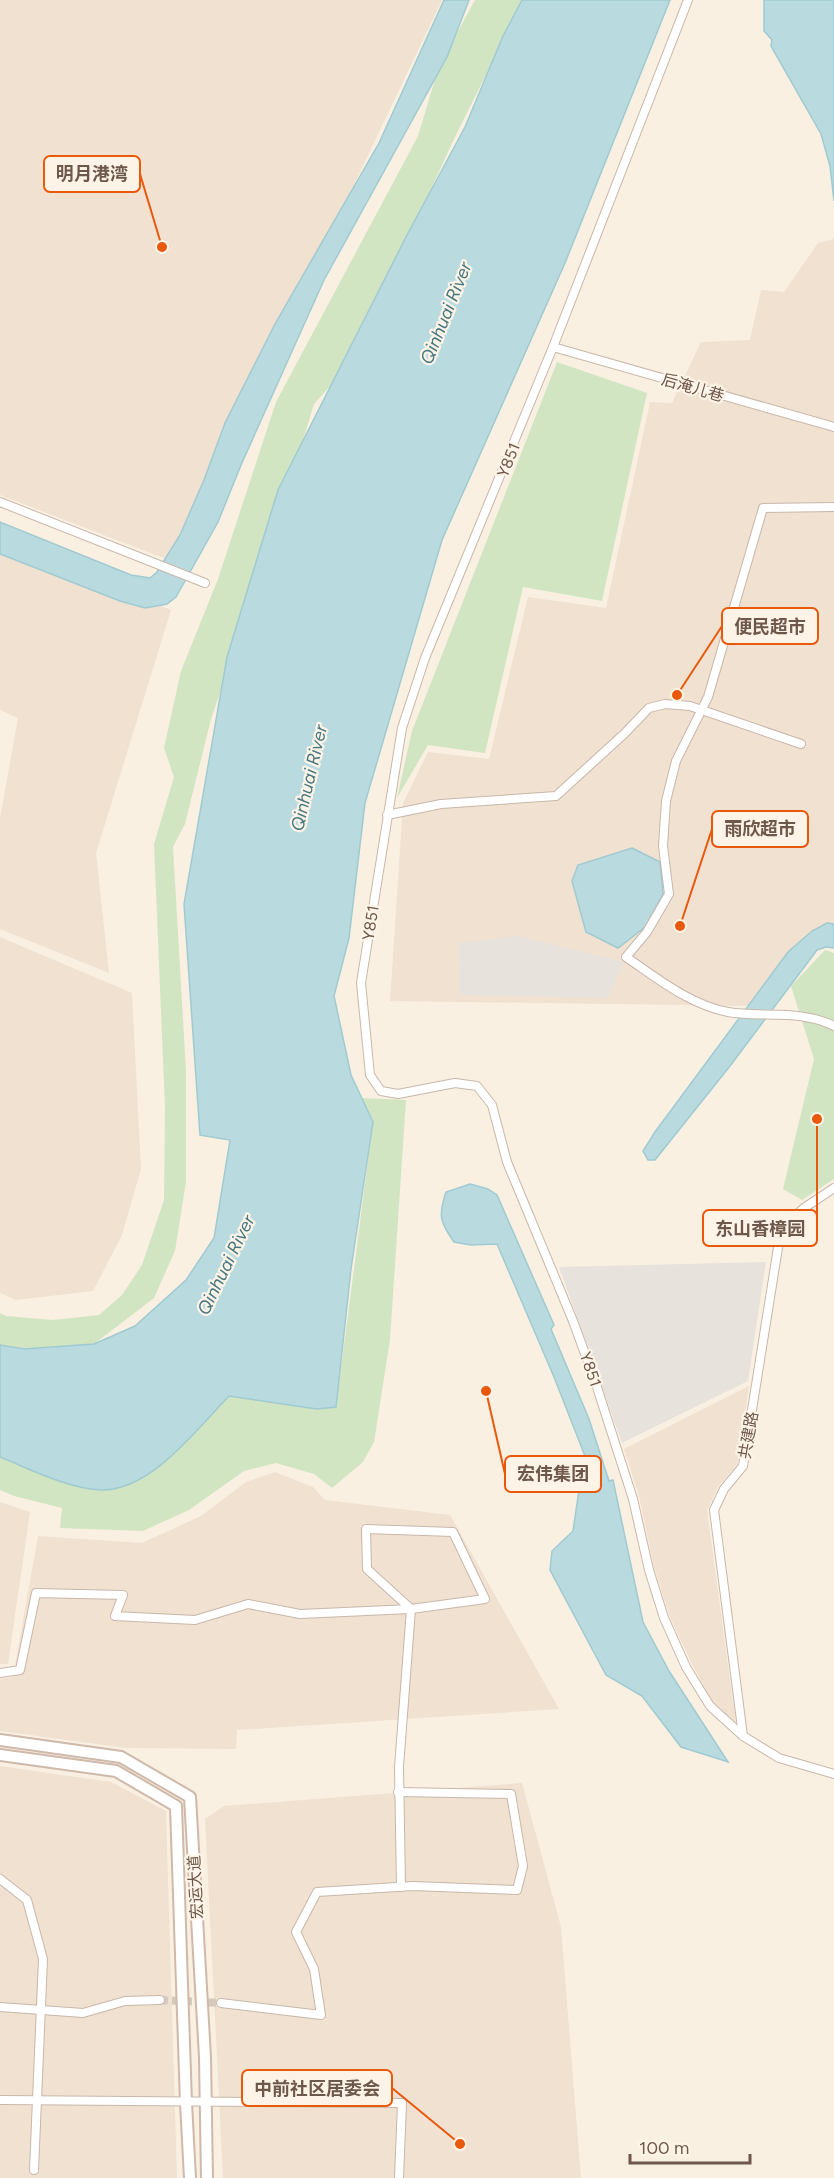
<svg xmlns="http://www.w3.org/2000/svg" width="834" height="2178" font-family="Figtree,'Noto Sans SC',sans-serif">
  <rect width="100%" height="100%" fill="#f9f0e2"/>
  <g fill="#f0e1d1">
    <polygon points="0,0 442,0 174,562 0,495"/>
    <polygon points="834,239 834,945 823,942 755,1006 390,1001 403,803 428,752 489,759 528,597 606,608 650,402 672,403 701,342 750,340 761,290 784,292 818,243"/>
    <polygon points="0,541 171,610 96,853 109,973 0,929 0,818 18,718 0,710"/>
    <polygon points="0,937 132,993 141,1169 122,1235 93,1291 16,1300 0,1293"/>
    <polygon points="749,1386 738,1463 718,1487 707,1510 736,1724 714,1704 692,1664 670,1617 654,1567 639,1496 624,1449"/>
    <polygon points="275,1472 313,1487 325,1500 450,1515 559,1709 237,1730 236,1749 126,1748 0,1731 0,1679 13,1677 38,1536 142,1543 201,1516 246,1482"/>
    <polygon points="0,1502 30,1512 8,1664 0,1664"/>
    <polygon points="0,1766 111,1782 166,1811 177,2178 0,2178"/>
    <polygon points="522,1783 561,1927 581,2178 223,2178 205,1819 224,1806"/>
  </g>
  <g fill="#e8e2dc">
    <polygon points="518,936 624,962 608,998 459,995 458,943"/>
    <polygon points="766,1262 748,1381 622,1443 559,1267"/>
  </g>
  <g fill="#d1e5c2">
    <polygon points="475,0 523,0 455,137 349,365 314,404 274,534 211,719 185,824 173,847 186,1071 186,1182 175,1251 154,1298 94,1344 229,1396 317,1409 336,1407 373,1122 362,1098 406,1100 390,1340 374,1442 363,1462 332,1488 314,1474 276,1463 244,1471 189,1510 143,1531 60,1528 62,1508 14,1496 0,1490 0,1313 6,1316 53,1320 99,1315 122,1295 142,1265 164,1200 165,1107 154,844 174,777 164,748 181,671 218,579 276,402 418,136 439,66"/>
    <polygon points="557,362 647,393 602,601 523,587 485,753 428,745 397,798 412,731"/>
    <polygon points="825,950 834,953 834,1179 802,1200 783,1189 814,1059 791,986"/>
  </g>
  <g fill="#b9dbe0" stroke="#a0cad1" stroke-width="1.5">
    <polygon points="444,0 469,0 447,57 324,280 241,465 218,522 176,597 167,604 145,608 120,601 0,554 0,522 131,575 150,578 157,572 180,535 204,480 225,423 275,324 379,143"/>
    <path d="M 522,0 L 670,0 L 565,263 L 442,540 L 365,803 L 349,938 L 334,996 L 351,1075 L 373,1122 L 351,1269 L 336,1407 L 317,1409 L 229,1396 C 197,1429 151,1491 101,1490 C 69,1489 30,1469 0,1457 L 0,1345 L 24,1349 L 94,1344 L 135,1326 L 186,1280 L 214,1238 L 230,1140 L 200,1135 L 184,904 L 227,657 L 278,490 L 407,235 L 465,127 L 503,36 Z"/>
    <polygon points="764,0 834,0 834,201 830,166 821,134 771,46 772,40 764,31"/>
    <polygon points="632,848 660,862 663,894 645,927 618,948 586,932 572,881 578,865"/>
    <polygon points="827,923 834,924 834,948 826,947 817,950 730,1066 655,1160 648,1160 643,1151 655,1132 788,952 812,931"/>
    <path d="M 470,1184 L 488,1189 L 497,1195 L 554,1325 L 551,1329 L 589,1419 L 609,1481 L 613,1480 L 643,1622 L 669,1671 L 728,1762 L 681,1747 L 642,1696 L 606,1675 L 550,1570 L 552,1551 L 573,1531 L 579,1490 L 596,1484 L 554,1377 L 497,1244 L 471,1245 L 454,1242 C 440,1222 438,1216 446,1192 Z"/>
  </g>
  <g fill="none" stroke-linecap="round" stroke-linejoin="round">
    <polyline stroke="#d6cabc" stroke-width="8" stroke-dasharray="8 4" stroke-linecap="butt" points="160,2000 221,2003"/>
    <g stroke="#c8b7aa" stroke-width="10">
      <g id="minor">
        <polyline points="688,0 553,347 425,658 402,728 361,983 370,1075 381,1091 398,1094 455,1083 477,1086 492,1105 507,1162 573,1321 595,1381 633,1499 649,1570 664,1618 686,1667 710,1706 743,1736 779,1758 834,1774"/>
        <polyline points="553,347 834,427"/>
        <polyline points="0,502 205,583"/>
        <path d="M 834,507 L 763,508 L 708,697 L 676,761 L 666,801 L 663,846 L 669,894 L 647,932 L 626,957 C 657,978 690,1005 728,1012 C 764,1018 800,1009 834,1026"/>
        <polyline points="387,815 441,804 556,796 624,734 649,708 665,704 690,706 801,744"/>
        <polyline points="0,1673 20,1670 36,1593 123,1595 115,1616 195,1620 248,1604 300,1614 411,1609 485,1599 453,1532 366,1529 367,1569 411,1609"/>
        <polyline points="743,1736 714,1510 724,1489 743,1466 781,1229 804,1208 834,1188"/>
        <polyline points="0,1879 27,1900 43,1959 34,2170"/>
        <polyline points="401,1887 399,1767 411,1609"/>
        <polyline points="221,2003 321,2015 314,1969 296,1932 317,1892 413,1886 517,1890 523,1866 511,1794 398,1792"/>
        <polyline points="0,2007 83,2013 125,2001 160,2000"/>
        <polyline points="0,2100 402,2103 399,2178"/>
      </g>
    </g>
    <g stroke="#ceb9aa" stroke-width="14">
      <g id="secondary">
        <polyline points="0,1740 121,1757 190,1797 205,2057 207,2178"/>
        <polyline points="0,1755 116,1771 176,1806 186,2103 190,2178"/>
      </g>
    </g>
    <use href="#minor" stroke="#fff" stroke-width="8"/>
    <use href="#secondary" stroke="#fff" stroke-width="10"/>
  </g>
  <g text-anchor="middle" stroke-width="4.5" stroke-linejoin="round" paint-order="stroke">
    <g font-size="16" fill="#6e574b" stroke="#fdf4e7">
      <text transform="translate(693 387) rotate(16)" y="6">后淹儿巷</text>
      <text transform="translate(508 460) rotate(-68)" y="6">Y851</text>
      <text transform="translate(370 923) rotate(-81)" y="6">Y851</text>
      <text transform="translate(591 1369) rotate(71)" y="6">Y851</text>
      <text transform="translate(748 1435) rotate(-80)" y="6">共建路</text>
      <text transform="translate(195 1887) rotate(-93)" y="6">宏运大道</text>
    </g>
    <g font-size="18" font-style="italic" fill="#477780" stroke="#fdf4e7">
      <text transform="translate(446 313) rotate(-68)" y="6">Qinhuai River</text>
      <text transform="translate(309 778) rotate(-77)" y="6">Qinhuai River</text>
      <text transform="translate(226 1265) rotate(-64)" y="6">Qinhuai River</text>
    </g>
  </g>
  <path fill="none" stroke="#e8590c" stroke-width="2" d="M162 247L140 174M677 695L722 626M680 926L712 829M817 1119L817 1228M486 1391L505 1474M460 2144L392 2088"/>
  <g fill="#e8590c" stroke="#fdf4e7" stroke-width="2">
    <circle cx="162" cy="247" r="6"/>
    <circle cx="677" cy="695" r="6"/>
    <circle cx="680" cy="926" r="6"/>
    <circle cx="817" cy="1119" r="6"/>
    <circle cx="486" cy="1391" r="6"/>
    <circle cx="460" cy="2144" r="6"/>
  </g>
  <g fill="#fdf4e7" stroke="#e8590c" stroke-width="2">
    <rect x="44" y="156" width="96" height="36" rx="6"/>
    <rect x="722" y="608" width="96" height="36" rx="6"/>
    <rect x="712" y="811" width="96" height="36" rx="6"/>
    <rect x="703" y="1210" width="114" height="36" rx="6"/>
    <rect x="505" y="1456" width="96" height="36" rx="6"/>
    <rect x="242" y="2070" width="150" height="36" rx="6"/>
  </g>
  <g font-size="18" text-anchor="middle" font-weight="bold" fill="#6e574b">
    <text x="92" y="180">明月港湾</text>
    <text x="770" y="633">便民超市</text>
    <text x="760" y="835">雨欣超市</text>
    <text x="760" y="1235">东山香樟园</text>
    <text x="553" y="1480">宏伟集团</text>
    <text x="317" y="2095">中前社区居委会</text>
  </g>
  <path d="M630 2154v9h120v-9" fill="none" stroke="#6e574b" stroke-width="3"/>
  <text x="639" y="2154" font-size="18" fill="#6e574b" stroke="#fdf4e7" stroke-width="4.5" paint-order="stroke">100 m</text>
</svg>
